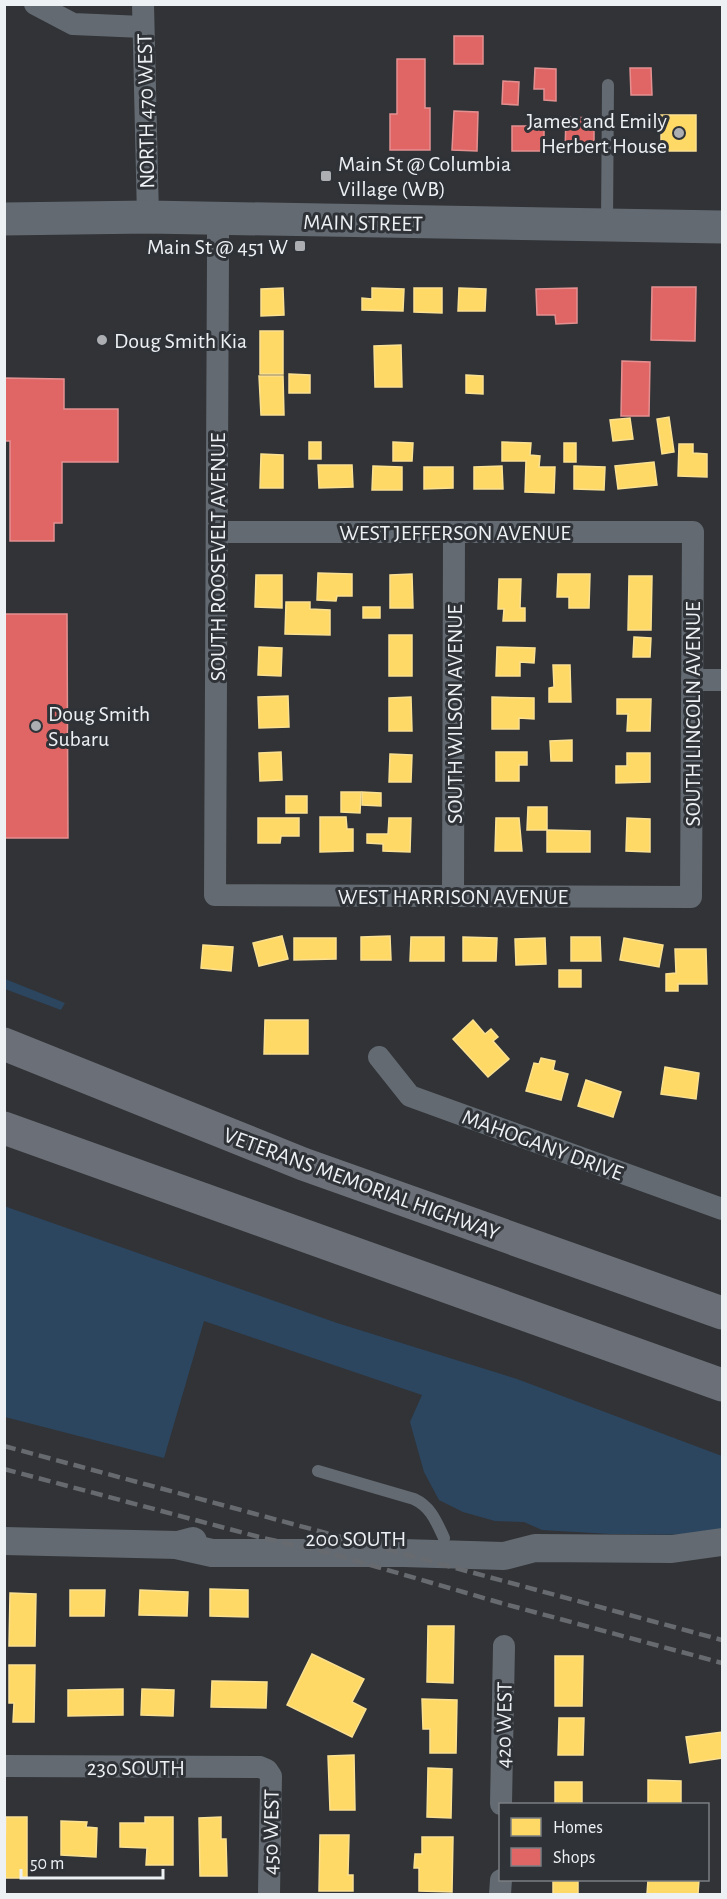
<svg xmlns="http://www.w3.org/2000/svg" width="727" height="1899" font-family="'Alegreya Sans',sans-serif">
  <rect width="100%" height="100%" fill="#313336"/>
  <g fill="#2c4660">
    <polygon points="5,979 65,1003 61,1010 5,989"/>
    <polygon points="4,1206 337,1323 517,1379 722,1456 722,1535 610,1534 542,1530 524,1522 495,1521 463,1512 439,1500 424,1472 410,1422 422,1395 204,1321 164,1458 5,1417"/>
  </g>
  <g fill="#ffd966" stroke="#fae091" stroke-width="1.5">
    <rect x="661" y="115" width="35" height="36"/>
    <polygon points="283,288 284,315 261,316 261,289"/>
    <polygon points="372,288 404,289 403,311 362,310 362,298 372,299"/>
    <polygon points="414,288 442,288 442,313 414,312"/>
    <polygon points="459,288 486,289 485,311 458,311"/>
    <rect x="260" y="331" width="23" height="43"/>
    <polygon points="401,345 402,387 375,387 374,346"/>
    <polygon points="289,374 310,375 310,393 289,393"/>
    <polygon points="466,375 483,376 483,394 466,393"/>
    <polygon points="259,376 283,376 284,415 261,415"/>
    <polygon points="669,417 674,452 662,454 657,419"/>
    <polygon points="630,418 633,439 613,441 610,420"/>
    <rect x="309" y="442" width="12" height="17"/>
    <polygon points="393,442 413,443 412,461 393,461"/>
    <polygon points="502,442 531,443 530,455 540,456 539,467 555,467 554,493 525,492 526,461 502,461"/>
    <rect x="564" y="443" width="12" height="19"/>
    <polygon points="679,444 693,444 693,453 707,454 707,477 678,476"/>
    <polygon points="261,454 283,455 283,488 260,488"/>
    <polygon points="654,462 657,485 618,489 615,466"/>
    <polygon points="318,465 352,465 353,487 319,488"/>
    <polygon points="373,466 402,467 402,490 372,490"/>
    <polygon points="502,466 503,489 474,489 474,467"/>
    <polygon points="574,466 605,467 604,490 574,489"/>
    <polygon points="424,467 453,467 453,488 424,489"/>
    <polygon points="318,573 352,574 352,596 337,596 336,601 317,600"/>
    <polygon points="412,574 413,608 390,608 390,575"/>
    <polygon points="558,574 590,574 589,608 569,608 569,597 557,597"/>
    <polygon points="256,575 282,575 282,608 255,607"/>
    <polygon points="629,576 652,576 651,630 628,630"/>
    <polygon points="499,579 521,579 520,608 525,608 525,621 503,621 504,609 498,609"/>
    <polygon points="286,602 310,602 310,609 330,610 330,635 285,634"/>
    <rect x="363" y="607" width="17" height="11"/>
    <rect x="389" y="635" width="23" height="41"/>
    <polygon points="634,637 651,638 650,657 633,657"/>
    <polygon points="259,647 282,648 281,676 258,675"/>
    <polygon points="497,647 535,648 534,663 520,662 520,676 496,676"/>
    <polygon points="553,665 570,665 571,702 549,702 549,688 554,687"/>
    <polygon points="288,696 289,727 259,728 258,697"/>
    <polygon points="411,697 412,731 389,731 389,698"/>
    <polygon points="492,697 534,698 534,719 519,718 519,729 492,729"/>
    <polygon points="617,699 651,699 650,731 627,731 628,714 617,714"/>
    <polygon points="572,740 572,761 551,761 550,741"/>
    <polygon points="281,752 282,780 260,781 259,753"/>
    <polygon points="496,752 527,752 527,765 519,765 519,781 496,781"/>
    <polygon points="627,753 650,753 650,782 616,783 616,766 627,766"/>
    <polygon points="390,754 412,755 411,782 389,782"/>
    <polygon points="341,792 361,792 360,813 341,812"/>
    <polygon points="362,792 381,793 381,806 362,805"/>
    <rect x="286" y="796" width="21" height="17"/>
    <polygon points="528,807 547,807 547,830 527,830"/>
    <polygon points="320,817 346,817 347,829 353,829 353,851 320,852"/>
    <polygon points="258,818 299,818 299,836 281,836 280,843 258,843"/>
    <polygon points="389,818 411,818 410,852 383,851 383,844 367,843 367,834 388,834"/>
    <polygon points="496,818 519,818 522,851 495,851"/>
    <polygon points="627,818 650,819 650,852 626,851"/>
    <polygon points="547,830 590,831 590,852 547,852"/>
    <polygon points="282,936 288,959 259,966 253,943"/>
    <polygon points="390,936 391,960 361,960 361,937"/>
    <polygon points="411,937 444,937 444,961 410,961"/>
    <polygon points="463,937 497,938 496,961 463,961"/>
    <polygon points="571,937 600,937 601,961 571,961"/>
    <polygon points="294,938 336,938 336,959 294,960"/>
    <polygon points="545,938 546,964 516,965 515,939"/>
    <polygon points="624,938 663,945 659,967 620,960"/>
    <polygon points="203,945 233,947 231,971 201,968"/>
    <polygon points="675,949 706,949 707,984 678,984 678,991 666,991 666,974 676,973"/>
    <rect x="559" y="970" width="22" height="17"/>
    <polygon points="265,1020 308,1020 308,1054 264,1054"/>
    <polygon points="473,1020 485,1034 491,1029 498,1037 493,1041 509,1059 488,1077 453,1039"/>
    <polygon points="541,1058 555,1061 553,1070 568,1074 561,1100 526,1091 534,1063 539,1064"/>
    <polygon points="665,1067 699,1073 696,1099 661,1094"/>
    <polygon points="586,1080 621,1092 613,1117 578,1106"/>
    <polygon points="210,1589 248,1590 248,1617 210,1616"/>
    <polygon points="70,1590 105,1590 104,1616 70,1616"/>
    <polygon points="140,1590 188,1592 187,1616 139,1615"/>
    <polygon points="10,1593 36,1594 35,1646 9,1646"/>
    <polygon points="428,1626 454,1626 453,1683 427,1682"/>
    <polygon points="312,1654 364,1679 352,1702 366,1709 352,1737 287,1705"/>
    <polygon points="555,1656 583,1656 582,1706 555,1706"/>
    <polygon points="9,1665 35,1665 34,1722 13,1722 14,1703 9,1703"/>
    <polygon points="212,1681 267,1682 266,1708 211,1707"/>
    <polygon points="123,1689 123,1715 68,1716 68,1690"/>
    <polygon points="142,1689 174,1690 173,1716 141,1715"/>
    <polygon points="422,1699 457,1700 456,1753 430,1753 430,1729 423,1729"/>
    <polygon points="559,1718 584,1718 583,1755 558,1755"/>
    <polygon points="722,1732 722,1758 690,1763 686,1737"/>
    <polygon points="354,1755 355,1810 330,1810 328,1756"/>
    <polygon points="428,1768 452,1769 451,1818 427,1817"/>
    <polygon points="648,1780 681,1781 681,1804 648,1804"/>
    <rect x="555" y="1782" width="27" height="22"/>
    <polygon points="6,1817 27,1817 27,1878 4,1878"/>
    <polygon points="145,1817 173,1817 173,1865 146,1865 147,1848 120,1847 120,1823 145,1823"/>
    <polygon points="221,1817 221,1839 226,1839 227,1876 200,1876 199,1818"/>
    <polygon points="61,1821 87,1822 86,1827 97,1828 96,1857 61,1855"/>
    <polygon points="320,1835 349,1835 348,1875 353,1875 353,1891 319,1891"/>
    <polygon points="422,1837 453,1837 452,1892 419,1891 419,1868 414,1868 415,1854 422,1854"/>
    <rect x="553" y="1880" width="25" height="14"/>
    <polygon points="648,1880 699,1880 698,1894 647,1894"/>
  </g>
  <g fill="#e06666" stroke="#e49091" stroke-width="1.5">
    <rect x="454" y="36" width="29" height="28"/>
    <polygon points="397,59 425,59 425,108 430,108 430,150 390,150 390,114 397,114"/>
    <polygon points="535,68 556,69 556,101 544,100 544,89 534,89"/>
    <polygon points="630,68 651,68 652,95 631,95"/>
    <polygon points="503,81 519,82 518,105 502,104"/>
    <polygon points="454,111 478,112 477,151 452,150"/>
    <polygon points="566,117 594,118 594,152 565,151"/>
    <rect x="512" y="126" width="32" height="25"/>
    <polygon points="652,287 696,287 695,341 651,340"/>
    <polygon points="577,288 577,323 556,324 555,315 537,315 536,289"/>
    <polygon points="622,361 650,362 649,416 621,416"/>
    <polygon points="4,378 64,379 64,409 118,409 118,462 62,462 62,523 54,523 54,541 10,541 10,441 4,441"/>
    <polygon points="4,614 67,614 68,838 4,838"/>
  </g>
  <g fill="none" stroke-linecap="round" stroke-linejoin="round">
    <g stroke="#636a72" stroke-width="12">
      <polyline points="607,224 608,85"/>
      <path d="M 318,1471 L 414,1499 C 431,1507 436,1521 444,1538"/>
    </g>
    <g stroke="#636a72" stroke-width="22">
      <polyline points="35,4 73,24 143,27"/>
      <polyline points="143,4 148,217"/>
      <polyline points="217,532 693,532 691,897 215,895 218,254 218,220"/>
      <polyline points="692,680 722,680"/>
      <polyline points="453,896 454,532"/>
      <polyline points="379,1057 410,1096 722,1209"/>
      <polyline points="4,1766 260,1767 267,1770 271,1776 269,1894"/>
      <polyline points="501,1804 504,1646"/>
      <polyline points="500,1894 501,1880"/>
    </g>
    <g stroke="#636a72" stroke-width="28">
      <polyline points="4,1541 178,1545 193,1541"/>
      <polyline points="176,1545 212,1553 403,1553 504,1556 535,1548 672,1549 722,1542"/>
    </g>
    <polyline stroke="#636a72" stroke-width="33" points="4,219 148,217 722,227"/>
    <g stroke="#6b6f77" stroke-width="33">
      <polyline points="4,1044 303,1164 722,1313"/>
      <polyline points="4,1128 722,1385"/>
    </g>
    <g stroke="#676a6f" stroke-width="4.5" stroke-dasharray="12 6" stroke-linecap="butt">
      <polyline points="4,1446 722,1640"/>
      <polyline points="4,1469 259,1537 329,1553 501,1603 722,1663"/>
    </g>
  </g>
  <g fill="#acaeb2" stroke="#2f3338" stroke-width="2">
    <circle cx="679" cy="133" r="6"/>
    <rect x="320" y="170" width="12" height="12" rx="3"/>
    <rect x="294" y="240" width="12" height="12" rx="3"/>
    <circle cx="102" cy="340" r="6"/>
    <circle cx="36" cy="726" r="6"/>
  </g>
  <g text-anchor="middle" stroke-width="6" stroke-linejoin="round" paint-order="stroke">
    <g font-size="22" fill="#eef1f4" stroke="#2f3338">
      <text transform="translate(145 111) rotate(-91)" y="8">NORTH 470 WEST</text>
      <text transform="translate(363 222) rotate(1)" y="8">MAIN STREET</text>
      <text x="455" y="540">WEST JEFFERSON AVENUE</text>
      <text transform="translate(217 557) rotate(-90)" y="8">SOUTH ROOSEVELT AVENUE</text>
      <text transform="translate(454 714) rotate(-90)" y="8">SOUTH WILSON AVENUE</text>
      <text transform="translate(692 714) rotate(-90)" y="8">SOUTH LINCOLN AVENUE</text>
      <text x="453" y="904">WEST HARRISON AVENUE</text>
      <text transform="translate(543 1144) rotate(20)" y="8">MAHOGANY DRIVE</text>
      <text transform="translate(362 1183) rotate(20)" y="8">VETERANS MEMORIAL HIGHWAY</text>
      <text x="356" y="1546">200 SOUTH</text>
      <text transform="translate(503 1725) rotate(-89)" y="8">420 WEST</text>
      <text x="136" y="1775">230 SOUTH</text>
      <text transform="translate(270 1832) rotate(-89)" y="8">450 WEST</text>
    </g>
    <g font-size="22" fill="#eef1f4" stroke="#2f3338" text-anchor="start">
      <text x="667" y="128" text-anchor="end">James and Emily<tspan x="667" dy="25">Herbert House</tspan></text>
      <text x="338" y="171">Main St @ Columbia<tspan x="338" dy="25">Village (WB)</tspan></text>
      <text x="288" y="254" text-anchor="end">Main St @ 451 W</text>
      <text x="114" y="348">Doug Smith Kia</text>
      <text x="48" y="721">Doug Smith<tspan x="48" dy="25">Subaru</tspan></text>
    </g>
  </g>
  <rect width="727" height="1899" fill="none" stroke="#eef1f4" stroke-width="12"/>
  <rect x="499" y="1803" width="210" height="78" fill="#2f3338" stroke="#7b7f83" stroke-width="1.5"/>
  <rect x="511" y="1818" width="30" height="18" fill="#ffd966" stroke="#7b7f83" stroke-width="1.5"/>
  <text x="553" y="1833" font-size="18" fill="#eef1f4">Homes</text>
  <rect x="511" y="1848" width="30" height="18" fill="#e06666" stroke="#7b7f83" stroke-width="1.5"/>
  <text x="553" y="1863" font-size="18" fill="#eef1f4">Shops</text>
  <path d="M21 1869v9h142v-9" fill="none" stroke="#eef1f4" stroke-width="3"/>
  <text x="30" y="1869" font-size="18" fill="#eef1f4" stroke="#2f3338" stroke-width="4.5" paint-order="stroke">50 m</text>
</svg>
